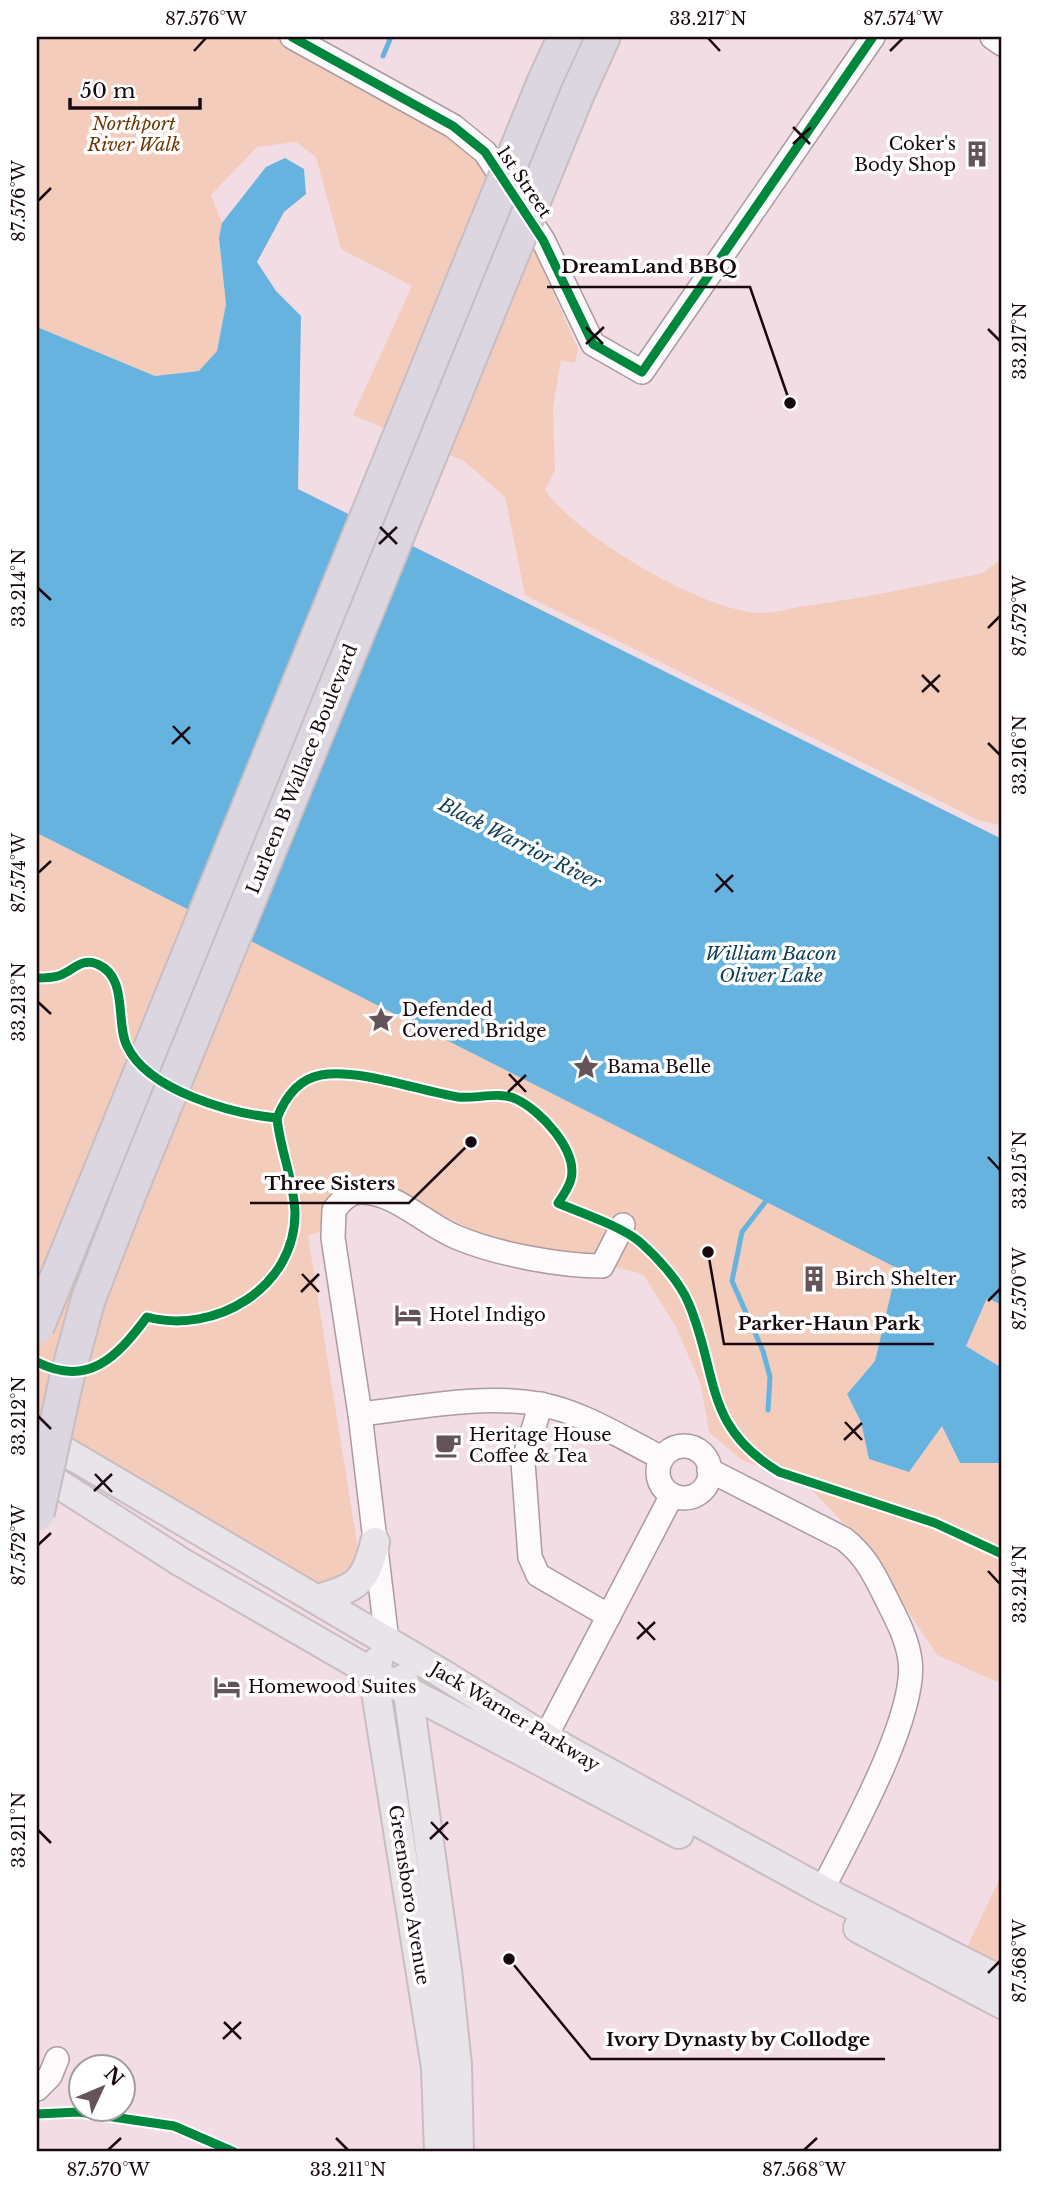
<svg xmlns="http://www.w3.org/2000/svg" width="1039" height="2189" font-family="'Libre Baskerville',serif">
  <rect width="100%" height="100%" fill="#f3dde5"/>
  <g fill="#f4ccbc">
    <path d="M 37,37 L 281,37 L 443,124 L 475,155 L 533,246 L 578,349 L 575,363 L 561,360 L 553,408 L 555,471 L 545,490 C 578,537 700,609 758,613 C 772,614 790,608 805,606 C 865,598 924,585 983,573 L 1002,558 L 1002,826 L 978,820 L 525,595 L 505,497 L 464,461 L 353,415 L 412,286 L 341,249 L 316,157 L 296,142 L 257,147 L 211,195 L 222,223 L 219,238 L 226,304 L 217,351 L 199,371 L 155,376 L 37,327 Z"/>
    <path d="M 37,833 L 898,1268 L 875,1361 L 847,1394 L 861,1422 L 869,1459 L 909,1472 L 942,1425 L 960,1463 L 1002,1463 L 1002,1684 L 937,1655 L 862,1542 L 809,1487 L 742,1460 L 709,1432 L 701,1385 L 675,1325 L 643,1274 L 483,1235 L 371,1180 C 338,1183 323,1200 320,1232 L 308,1236 L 359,1556 L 358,1565 L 327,1591 L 37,1426 Z"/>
    <polygon points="987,1297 1002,1305 1002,1368 966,1346"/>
    <polygon points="1002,1874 1002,1989 958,1966"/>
  </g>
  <polygon fill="#65b3de" points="285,158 304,169 306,194 284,212 257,262 276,291 301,316 298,489 1002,839 1002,1305 987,1298 966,1346 1002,1368 1002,1463 960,1463 942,1426 909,1472 869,1459 861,1422 847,1394 875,1361 897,1268 37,833 37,327 155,376 199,371 217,351 226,304 219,238 222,223 266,167"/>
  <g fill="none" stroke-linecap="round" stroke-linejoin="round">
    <g stroke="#65b3de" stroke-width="5">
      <polyline points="383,56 391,37"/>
      <polyline points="766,1201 742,1232 732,1281 763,1351 770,1377 768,1410"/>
    </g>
    <g stroke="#ac9aa0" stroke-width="26">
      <g id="minor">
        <polyline points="292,37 453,126 485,152 543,240 593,344 642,372 873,37"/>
        <polyline points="992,37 1002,44"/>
        <polyline points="541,1404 523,1462 530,1557 538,1575 609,1616"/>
        <path d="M 360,1414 C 417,1408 482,1394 539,1404 C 581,1411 624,1439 662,1458"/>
        <circle cx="684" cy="1472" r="26"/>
        <path d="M 709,1470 L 844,1539 C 866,1556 875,1576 887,1600 C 897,1620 907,1638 910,1660 C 918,1714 848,1839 822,1890"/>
        <path d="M 387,1641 L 360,1414 L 333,1238 L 334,1210 C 340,1202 349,1192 360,1192 C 394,1191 426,1225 456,1237 C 496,1254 560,1266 602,1266 L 623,1225"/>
        <polyline points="545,1738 672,1495"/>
        <polyline points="37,2089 50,2076 57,2059"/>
      </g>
    </g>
    <g stroke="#c8bdc1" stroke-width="32">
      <g id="major">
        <polyline points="37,1435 441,1673 549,1740 822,1890 1002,1981"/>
        <polyline points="37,1470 181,1562 373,1673 679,1834"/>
        <path d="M 317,1599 C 356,1588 366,1583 375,1542"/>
        <polyline points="378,1661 373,1673 436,2068 439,2152"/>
        <polyline points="403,1679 408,1693 447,1970 457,2065 459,2152"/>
        <polyline points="858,1928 1002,2004"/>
      </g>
    </g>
    <g stroke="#c8bdc1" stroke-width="37">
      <g id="highway">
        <polyline points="545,80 565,37"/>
        <polyline points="578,92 603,37"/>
      </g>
    </g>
    <use href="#minor" stroke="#fdfafb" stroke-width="23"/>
    <use href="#major" stroke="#e9e4ea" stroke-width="28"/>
    <use href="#highway" stroke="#dbd6e0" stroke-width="33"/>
    <g stroke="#c8bdc1" stroke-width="37" stroke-linecap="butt">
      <g id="highway-bridge">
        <polyline points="37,1327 545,80"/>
        <polyline points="37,1514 66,1381 88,1300 129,1194 578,92"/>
      </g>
    </g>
    <use href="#highway-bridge" stroke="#dbd6e0" stroke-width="33"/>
    <g stroke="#fff" stroke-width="13">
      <g id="cycleway">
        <polyline points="292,37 453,126 485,152 543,240 593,344 642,372 873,37"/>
        <path d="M 37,978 C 44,978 51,978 58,976 C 72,972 81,957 97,964 C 129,977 115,1022 127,1046 C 148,1091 233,1114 277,1118 C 280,1150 294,1180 295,1213 C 295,1288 215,1335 147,1317 C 117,1357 88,1388 37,1362"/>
        <path d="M 277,1118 C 285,1098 298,1079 321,1075 C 358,1068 420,1091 458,1097 C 476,1099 500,1091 516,1099 C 540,1110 578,1150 571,1179 C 569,1187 563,1196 558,1203 C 581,1213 621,1226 640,1242 C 658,1258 680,1282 689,1304 C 719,1376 703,1426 779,1472 L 935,1523 L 1002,1554"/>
        <polyline points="37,2114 79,2112 174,2126 234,2152"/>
      </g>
    </g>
    <use href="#cycleway" stroke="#00873e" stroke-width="9"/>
  </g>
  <path fill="none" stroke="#18080f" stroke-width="2.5" d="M 708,38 L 720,51M 194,51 L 206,38M 890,51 L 903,38M 793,127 L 810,144M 793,144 L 811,127M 38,201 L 51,188M 586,327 L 603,344M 988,329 L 1000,341M 586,344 L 604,327M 380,527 L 397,544M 379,544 L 397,527M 38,588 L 51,600M 988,628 L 1000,616M 922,675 L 939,692M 922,692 L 940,675M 173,726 L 190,744M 988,743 L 1000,755M 172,744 L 190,727M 38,873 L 51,861M 716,874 L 733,892M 715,892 L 733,875M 38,1002 L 51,1014M 509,1074 L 526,1092M 508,1092 L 526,1075M 988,1157 L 1000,1170M 302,1274 L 319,1292M 301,1292 L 319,1274M 988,1301 L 1000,1289M 38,1416 L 51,1429M 845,1422 L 862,1440M 844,1440 L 862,1423M 95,1474 L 112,1492M 94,1491 L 112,1474M 38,1545 L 51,1533M 988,1571 L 1000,1584M 638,1622 L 655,1640M 637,1639 L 655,1622M 431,1822 L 448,1840M 38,1830 L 51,1843M 430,1839 L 448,1822M 988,1973 L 1000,1961M 224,2022 L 241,2039M 223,2039 L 241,2022M 336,2138 L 348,2150M 108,2150 L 121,2138M 804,2150 L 817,2138"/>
  <defs>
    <g id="building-bare" transform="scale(2.1)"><path d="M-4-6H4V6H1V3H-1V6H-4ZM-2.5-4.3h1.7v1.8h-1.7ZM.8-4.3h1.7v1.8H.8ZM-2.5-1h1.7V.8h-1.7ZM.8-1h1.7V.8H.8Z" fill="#65535a" stroke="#fff" stroke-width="2.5" paint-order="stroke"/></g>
    <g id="sight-bare" transform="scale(2.1)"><path d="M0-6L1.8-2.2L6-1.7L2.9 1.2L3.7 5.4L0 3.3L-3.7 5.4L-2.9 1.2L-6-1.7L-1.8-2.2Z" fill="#65535a" stroke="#fff" stroke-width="2.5" paint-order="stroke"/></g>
    <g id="hotel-bare" transform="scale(2.1)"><path d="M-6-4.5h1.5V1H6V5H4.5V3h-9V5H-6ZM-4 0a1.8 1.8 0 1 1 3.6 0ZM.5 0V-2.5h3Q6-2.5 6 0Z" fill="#65535a" stroke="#fff" stroke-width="2.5" paint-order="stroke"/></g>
    <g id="cafe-bare" transform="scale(2.1)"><path d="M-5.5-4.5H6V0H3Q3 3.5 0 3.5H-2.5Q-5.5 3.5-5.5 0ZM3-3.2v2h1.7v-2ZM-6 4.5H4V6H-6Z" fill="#65535a" stroke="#fff" stroke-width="2.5" paint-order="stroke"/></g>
  </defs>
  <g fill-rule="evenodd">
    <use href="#building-bare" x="977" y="154"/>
    <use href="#sight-bare" x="381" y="1020"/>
    <use href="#sight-bare" x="586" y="1067"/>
    <use href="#building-bare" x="814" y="1279"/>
    <use href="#hotel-bare" x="408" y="1315"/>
    <use href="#cafe-bare" x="448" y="1445"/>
    <use href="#hotel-bare" x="227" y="1687"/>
  </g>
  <g text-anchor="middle" stroke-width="7" stroke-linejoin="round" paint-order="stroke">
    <g font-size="18" font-style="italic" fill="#703806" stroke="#fff">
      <text x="134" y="130">Northport<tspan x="134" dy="21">River Walk</tspan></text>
    </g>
    <g font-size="18" fill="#18080f" stroke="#fff" text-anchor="start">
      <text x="956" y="150" text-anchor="end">Coker's<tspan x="956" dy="21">Body Shop</tspan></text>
      <text x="402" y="1016">Defended<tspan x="402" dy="21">Covered Bridge</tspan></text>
      <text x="607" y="1073">Bama Belle</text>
      <text x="835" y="1285">Birch Shelter</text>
      <text x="429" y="1321">Hotel Indigo</text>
      <text x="469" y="1441">Heritage House<tspan x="469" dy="21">Coffee &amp; Tea</tspan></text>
      <text x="248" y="1693">Homewood Suites</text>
    </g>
    <g font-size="18" fill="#18080f" stroke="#fff">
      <text transform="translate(524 182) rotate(56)" y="6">1st Street</text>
      <text transform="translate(302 769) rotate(-68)" y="6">Lurleen B Wallace Boulevard</text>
      <text transform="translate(515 1717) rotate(31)" y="6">Jack Warner Parkway</text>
      <text transform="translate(409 1895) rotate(81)" y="6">Greensboro Avenue</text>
    </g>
    <g font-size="19" font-style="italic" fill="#0e3e56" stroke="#fff">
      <text transform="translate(520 843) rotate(27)" y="7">Black Warrior River</text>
      <text x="771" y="960">William Bacon<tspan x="771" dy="22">Oliver Lake</tspan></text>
    </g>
  </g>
  <path fill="none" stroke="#18080f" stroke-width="2.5" d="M790 403L750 287H547M471 1142L409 1203H250M708 1252L724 1344H934M509 1959L591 2059H885"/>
  <g fill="#18080f" stroke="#fff" stroke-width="2.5">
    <circle cx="790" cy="403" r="7"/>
    <circle cx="471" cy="1142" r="7"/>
    <circle cx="708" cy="1252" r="7"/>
    <circle cx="509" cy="1959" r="7"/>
  </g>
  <g font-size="19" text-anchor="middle" font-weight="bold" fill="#18080f" stroke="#fff" stroke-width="7" stroke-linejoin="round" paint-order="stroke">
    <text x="649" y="273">DreamLand BBQ</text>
    <text x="330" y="1190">Three Sisters</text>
    <text x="829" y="1330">Parker-Haun Park</text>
    <text x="738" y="2046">Ivory Dynasty by Collodge</text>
  </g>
  <rect width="1039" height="2189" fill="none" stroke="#ffffff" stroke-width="77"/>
  <g transform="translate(102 2088) rotate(46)"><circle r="33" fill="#ffffff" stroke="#a39c9f" stroke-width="2"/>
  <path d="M0-5L12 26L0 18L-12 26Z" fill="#65535a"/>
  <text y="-10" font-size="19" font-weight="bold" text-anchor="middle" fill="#18080f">N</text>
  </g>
  <path d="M70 98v10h130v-10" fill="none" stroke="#18080f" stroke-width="3.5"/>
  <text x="80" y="98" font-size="21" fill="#18080f" stroke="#ffffff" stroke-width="5" paint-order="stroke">50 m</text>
  <rect x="38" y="38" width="962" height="2112" fill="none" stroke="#18080f" stroke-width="2.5"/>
  <g font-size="18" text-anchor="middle" fill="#18080f">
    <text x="206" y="25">87.576°W</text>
    <text x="708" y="25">33.217°N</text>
    <text x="903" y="25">87.574°W</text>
    <text transform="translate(19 201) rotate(-90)" y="6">87.576°W</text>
    <text transform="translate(1020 341) rotate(-90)" y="6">33.217°N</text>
    <text transform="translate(19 588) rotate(-90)" y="6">33.214°N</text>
    <text transform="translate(1020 616) rotate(-90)" y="6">87.572°W</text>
    <text transform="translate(1020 755) rotate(-90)" y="6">33.216°N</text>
    <text transform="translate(19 873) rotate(-90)" y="6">87.574°W</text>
    <text transform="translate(19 1002) rotate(-90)" y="6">33.213°N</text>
    <text transform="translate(1020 1170) rotate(-90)" y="6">33.215°N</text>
    <text transform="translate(1020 1289) rotate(-90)" y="6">87.570°W</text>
    <text transform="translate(19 1416) rotate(-90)" y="6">33.212°N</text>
    <text transform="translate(19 1545) rotate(-90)" y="6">87.572°W</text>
    <text transform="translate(1020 1584) rotate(-90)" y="6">33.214°N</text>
    <text transform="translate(19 1830) rotate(-90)" y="6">33.211°N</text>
    <text transform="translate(1020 1961) rotate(-90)" y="6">87.568°W</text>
    <text x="108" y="2176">87.570°W</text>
    <text x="348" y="2176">33.211°N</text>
    <text x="804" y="2176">87.568°W</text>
  </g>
</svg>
